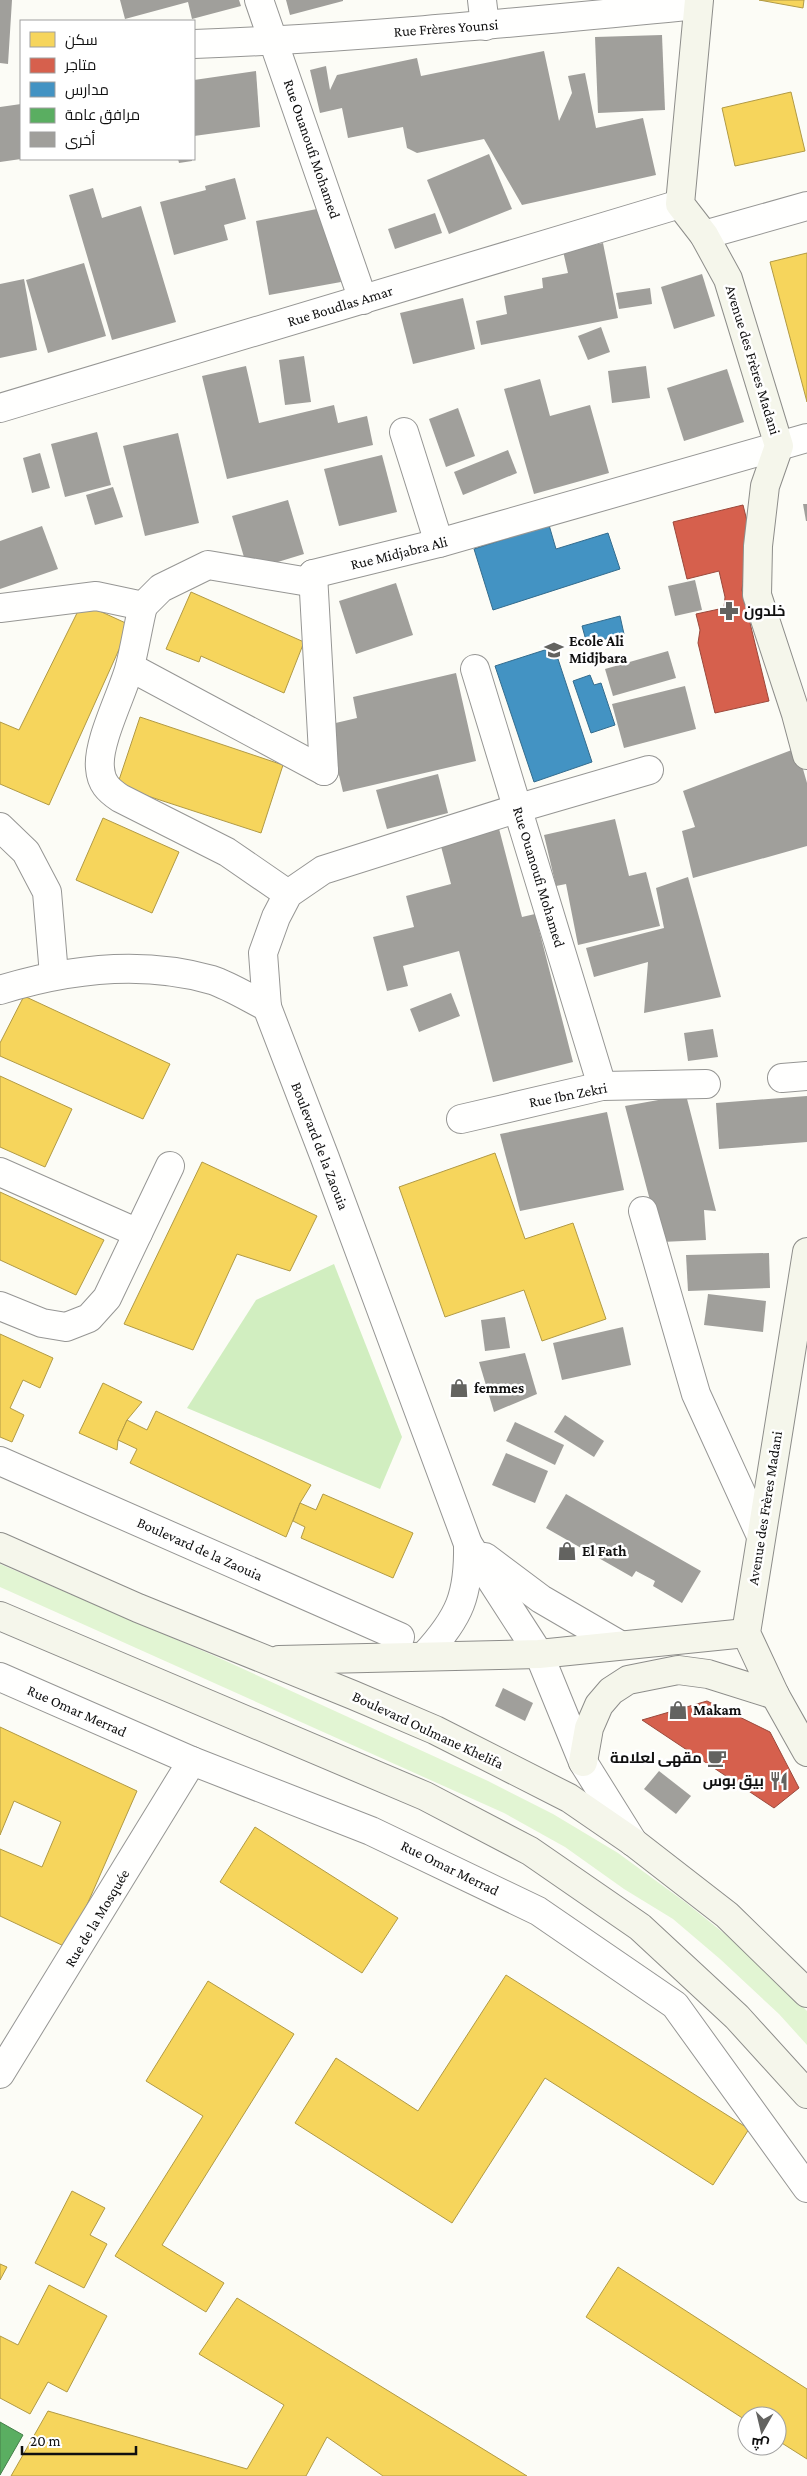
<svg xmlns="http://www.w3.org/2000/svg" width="807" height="2476" font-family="'Crimson Pro',Cairo,serif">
  <rect width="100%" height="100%" fill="#fcfcf6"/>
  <polygon fill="#e2f5d3" points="0,1564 217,1657 488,1781 553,1814 618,1853 685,1902 751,1955 807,2011 807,2045 779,2014 720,1959 673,1919 624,1889 565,1847 504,1813 0,1587"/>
  <polygon fill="#d1eec0" points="334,1264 402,1437 380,1489 187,1408 256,1300"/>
  <g fill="#f6d55c" stroke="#b19a45">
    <polygon points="759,0 804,0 803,8"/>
    <polygon points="791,92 805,151 735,166 722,108"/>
    <polygon points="807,253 807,402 770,262"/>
    <polygon points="191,592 304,642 284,693 201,656 199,662 166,649"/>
    <polygon points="82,603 130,625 49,805 0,784 0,722 19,730"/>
    <polygon points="140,717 283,765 261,833 117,786"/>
    <polygon points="103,818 179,852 152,913 76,880"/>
    <polygon points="24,996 170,1064 143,1119 0,1056 0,1043"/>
    <polygon points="0,1076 72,1109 45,1167 0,1147"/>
    <polygon points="495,1153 525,1239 573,1223 606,1319 542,1341 524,1290 445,1317 399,1187"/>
    <polygon points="202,1162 317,1216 290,1271 237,1254 193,1350 124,1324"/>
    <polygon points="0,1192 104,1240 76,1295 0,1260"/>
    <polygon points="0,1334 53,1358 40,1388 23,1380 10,1408 24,1415 12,1442 0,1437"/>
    <polygon points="103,1383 142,1402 127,1420 118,1440 117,1450 79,1433"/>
    <polygon points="156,1411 311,1485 300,1503 286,1537 130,1463 137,1449 118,1440 127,1420 147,1430"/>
    <polygon points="323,1494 413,1533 393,1578 301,1538 305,1527 293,1521 300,1503 316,1510"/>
    <polygon points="0,1727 137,1791 68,1948 0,1916 0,1849 42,1867 61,1822 14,1801 0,1835"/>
    <polygon points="255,1827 398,1918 362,1973 220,1882"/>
    <polygon points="506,1975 749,2129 713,2185 545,2078 452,2223 295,2123 336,2058 418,2111"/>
    <polygon points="208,1981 294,2034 162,2245 224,2283 206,2312 115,2256 203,2116 146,2081"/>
    <polygon points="72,2191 105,2208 90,2235 107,2244 84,2288 35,2263"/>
    <polygon points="0,2264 7,2267 0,2280"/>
    <polygon points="618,2267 807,2389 807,2459 777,2440 777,2416 747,2416 747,2421 586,2317"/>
    <polygon points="49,2285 107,2316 67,2392 48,2382 30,2414 0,2398 0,2336 18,2345"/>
    <polygon points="237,2298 527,2476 383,2476 327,2437 306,2476 11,2476 48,2411 247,2469 284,2405 199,2354"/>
  </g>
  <g fill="#d6604d" stroke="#9b483b">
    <polygon points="743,505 749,529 742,590 769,701 715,713 698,643 700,630 696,614 724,608 725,597 719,571 687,579 673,522"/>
    <polygon points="707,1701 770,1732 799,1788 774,1808 642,1720"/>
  </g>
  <g fill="#4393c3" stroke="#346c8d">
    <polygon points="549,525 556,549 608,533 620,569 493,610 474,549"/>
    <polygon points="620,616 624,634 587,644 582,626"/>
    <polygon points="554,647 592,762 534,782 495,666"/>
    <polygon points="590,675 594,685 601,683 615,725 591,733 573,681"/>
  </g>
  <polygon fill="#5aae61" stroke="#447f49" points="0,2422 23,2435 0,2475"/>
  <g fill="#a09f9b">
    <polygon points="0,0 12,0 8,64 0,63"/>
    <polygon points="120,0 239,0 241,6 192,19 188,2 125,19"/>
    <polygon points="286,0 343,0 343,1 290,15"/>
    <polygon points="662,35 665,110 598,113 595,37"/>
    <polygon points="544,51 559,121 572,93 568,76 585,73 596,128 643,118 656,175 522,205 484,139 417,153 407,148 403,127 348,138 342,108 320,113 310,70 326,66 330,90 337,75 417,58 421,76"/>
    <polygon points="256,71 260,127 194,136 194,80"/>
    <polygon points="21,104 21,159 0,162 0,107"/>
    <polygon points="489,154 512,209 449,234 427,180"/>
    <polygon points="178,159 192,159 192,161 179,163"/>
    <polygon points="235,178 246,219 224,225 228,240 174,255 160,202 206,190 205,186"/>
    <polygon points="93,188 102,218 141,206 176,322 112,340 69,195"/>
    <polygon points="327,207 341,282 269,295 256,221"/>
    <polygon points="435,213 442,233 395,249 388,229"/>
    <polygon points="603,243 618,318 481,345 476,321 507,314 504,296 543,288 542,278 568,273 563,251"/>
    <polygon points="84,263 106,336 48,353 26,280"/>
    <polygon points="702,274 715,316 674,329 661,287"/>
    <polygon points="24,279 37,350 0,358 0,284"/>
    <polygon points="650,288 652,304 619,309 616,293"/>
    <polygon points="463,298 475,349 413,364 400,313"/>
    <polygon points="601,327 610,352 588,360 578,336"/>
    <polygon points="304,356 311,402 285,405 279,360"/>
    <polygon points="246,366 259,423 334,405 338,423 367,416 373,445 227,479 202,376"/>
    <polygon points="646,366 650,398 612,403 608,371"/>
    <polygon points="727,369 744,422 684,441 667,388"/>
    <polygon points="540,379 550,416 590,405 609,473 534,494 504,389"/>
    <polygon points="458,408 475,456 446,467 429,419"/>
    <polygon points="97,432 111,485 65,497 51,444"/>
    <polygon points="178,433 199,523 145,536 123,446"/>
    <polygon points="508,450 517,473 463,495 454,472"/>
    <polygon points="40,453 50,488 32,493 23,458"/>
    <polygon points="382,455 397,512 339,526 324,469"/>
    <polygon points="113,487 123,517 95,525 86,495"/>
    <polygon points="288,500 304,554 248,571 232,516"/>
    <polygon points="803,504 807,504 807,521 806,521"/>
    <polygon points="42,526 58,569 0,589 0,541"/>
    <polygon points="695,580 702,610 675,616 668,586"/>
    <polygon points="396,583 413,635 356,654 339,601"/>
    <polygon points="668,651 676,678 613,696 605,669"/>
    <polygon points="456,673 476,761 343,792 327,725 357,718 353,697"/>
    <polygon points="685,686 696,729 624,748 612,704"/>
    <polygon points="797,748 807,783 807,846 693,878 682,831 695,827 683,791"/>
    <polygon points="438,774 448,813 387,829 376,790"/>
    <polygon points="615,819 629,876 646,872 660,926 578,945 566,884 556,886 544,835"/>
    <polygon points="497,821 522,917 535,914 573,1062 493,1082 459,951 403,966 408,986 387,991 373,937 414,927 406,896 451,884 438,835"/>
    <polygon points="688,877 721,997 644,1013 648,962 594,977 586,948 664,928 656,888"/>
    <polygon points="451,993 460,1016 419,1032 410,1009"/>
    <polygon points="713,1029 718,1057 688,1061 684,1033"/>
    <polygon points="686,1095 716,1211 704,1210 706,1240 661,1242 625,1106"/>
    <polygon points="807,1096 807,1142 719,1149 716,1103"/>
    <polygon points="607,1112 624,1190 520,1211 500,1134"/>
    <polygon points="769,1253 770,1288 688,1291 686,1255"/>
    <polygon points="708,1294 766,1301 763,1332 704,1325"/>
    <polygon points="505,1317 510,1348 485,1351 481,1320"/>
    <polygon points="623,1327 631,1365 562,1380 553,1343"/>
    <polygon points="525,1353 537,1394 494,1412 479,1362"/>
    <polygon points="565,1415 604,1441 594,1457 554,1432"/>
    <polygon points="515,1422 564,1445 555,1465 506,1441"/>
    <polygon points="506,1453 548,1471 535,1503 492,1485"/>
    <polygon points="566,1494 701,1571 682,1603 653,1586 655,1581 636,1571 632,1577 546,1528"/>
    <polygon points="503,1688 533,1703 525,1721 495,1706"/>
    <polygon points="659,1771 691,1796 676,1814 644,1789"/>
  </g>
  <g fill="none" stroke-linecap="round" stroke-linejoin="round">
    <g stroke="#969694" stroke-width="30">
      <g id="street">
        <polyline points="259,0 363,300"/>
        <polyline points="482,0 485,26"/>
        <path d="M 194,44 C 363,38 530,21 698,5"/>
        <polyline points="704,235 807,206"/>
        <polyline points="0,408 680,204"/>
        <polyline points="404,432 439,543"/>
        <polyline points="313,574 324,771"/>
        <path d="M 143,606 C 138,626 135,647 130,666 C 123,693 97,742 100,768 C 101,783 108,790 120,798 L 227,852 L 288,894"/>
        <polyline points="0,608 96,596 143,606 161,588 208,565 309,582 313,574 439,543 807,438"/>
        <polyline points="130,667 324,771"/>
        <polyline points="475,669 602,1086"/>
        <polyline points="0,827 26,852 47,892 54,975"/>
        <path d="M 0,990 C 68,969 142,960 212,980 C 230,986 249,998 267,1007 L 325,1158 L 468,1544 L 539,1654 L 583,1762 L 633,1842"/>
        <polyline points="267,1007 263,953 276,917 288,894 323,870 519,808 649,770"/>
        <polyline points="782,1078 807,1076"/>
        <polyline points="461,1119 602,1086 706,1084"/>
        <polyline points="0,1172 138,1233"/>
        <polyline points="643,1211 696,1394 760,1534"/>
        <polyline points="0,1306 42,1323 66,1327 89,1318 107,1298 170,1166"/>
        <polyline points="0,1461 400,1637"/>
        <polyline points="485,1557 541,1599 620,1645"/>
        <path d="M 425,1655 C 460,1617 469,1595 468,1544"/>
        <polyline points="0,1677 192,1761 371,1831 538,1911 675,2005 807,2188"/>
        <polyline points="0,2074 192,1761"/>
      </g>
    </g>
    <g stroke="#8d8d8a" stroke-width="30">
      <g id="secondary">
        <polyline points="699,0 680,204 704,235 728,279 779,446 765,486 758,546 757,595 796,714 807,755"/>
        <polyline points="807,1252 746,1633 775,1695 807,1752"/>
        <polyline points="0,1547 138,1608 353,1695 435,1730 569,1798 633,1842 727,1915 807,1993"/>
        <polyline points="0,1616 425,1796 530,1851 640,1927 737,2017 807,2094"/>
        <polyline points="279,1660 539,1654 746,1633"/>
        <polyline points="583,1762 589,1728 599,1705 611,1691 628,1680 678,1670 708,1674 775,1695"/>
      </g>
    </g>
    <use href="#street" stroke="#fffffe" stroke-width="28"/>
    <use href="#secondary" stroke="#f5f6eb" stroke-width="28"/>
  </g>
  <defs>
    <g id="pharmacy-bare" transform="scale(1.5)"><path d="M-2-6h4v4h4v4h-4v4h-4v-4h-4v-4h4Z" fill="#636360" stroke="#fff" stroke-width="2.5" paint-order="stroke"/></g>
    <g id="school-bare" transform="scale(1.5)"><path d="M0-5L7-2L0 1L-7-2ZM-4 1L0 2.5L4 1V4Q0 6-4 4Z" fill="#636360" stroke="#fff" stroke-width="2.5" paint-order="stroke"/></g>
    <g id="shop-bare" transform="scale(1.5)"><path d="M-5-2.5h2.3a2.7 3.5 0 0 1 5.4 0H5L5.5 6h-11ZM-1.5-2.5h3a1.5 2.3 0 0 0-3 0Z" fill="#636360" stroke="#fff" stroke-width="2.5" paint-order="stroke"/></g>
    <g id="cafe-bare" transform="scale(1.5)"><path d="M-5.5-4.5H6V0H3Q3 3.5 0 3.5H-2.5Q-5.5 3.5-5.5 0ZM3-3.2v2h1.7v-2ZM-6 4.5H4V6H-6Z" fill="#636360" stroke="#fff" stroke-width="2.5" paint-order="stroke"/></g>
    <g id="restaurant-bare" transform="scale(1.5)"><path d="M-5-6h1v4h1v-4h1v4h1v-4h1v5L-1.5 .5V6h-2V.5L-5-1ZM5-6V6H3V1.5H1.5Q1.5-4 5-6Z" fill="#636360" stroke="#fff" stroke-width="2.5" paint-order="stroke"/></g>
  </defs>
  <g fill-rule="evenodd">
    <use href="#pharmacy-bare" x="729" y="611"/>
    <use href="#school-bare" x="554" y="650"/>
    <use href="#shop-bare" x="459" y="1388"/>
    <use href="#shop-bare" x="567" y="1551"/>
    <use href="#shop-bare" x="678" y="1710"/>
    <use href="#cafe-bare" x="717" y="1758"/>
    <use href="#restaurant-bare" x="779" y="1781"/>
  </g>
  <g text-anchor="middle" stroke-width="5" stroke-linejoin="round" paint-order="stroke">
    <g font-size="15" fill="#101010" stroke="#fff">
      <text transform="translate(446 28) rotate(-4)" y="5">Rue Frères Younsi</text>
      <text transform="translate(312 149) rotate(71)" y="5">Rue Ouanoufi Mohamed</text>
      <text transform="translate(340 306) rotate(-17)" y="5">Rue Boudlas Amar</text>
      <text transform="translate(753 360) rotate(73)" y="5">Avenue des Frères Madani</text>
      <text transform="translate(399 553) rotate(-14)" y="5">Rue Midjabra Ali</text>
      <text transform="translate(539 877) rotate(73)" y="5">Rue Ouanoufi Mohamed</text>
      <text transform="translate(568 1095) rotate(-11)" y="5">Rue Ibn Zekri</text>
      <text transform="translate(320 1146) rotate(69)" y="5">Boulevard de la Zaouia</text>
      <text transform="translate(765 1508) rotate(-81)" y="5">Avenue des Frères Madani</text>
      <text transform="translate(200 1549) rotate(24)" y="5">Boulevard de la Zaouia</text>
      <text transform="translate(77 1711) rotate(24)" y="5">Rue Omar Merrad</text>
      <text transform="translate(428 1730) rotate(25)" y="5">Boulevard Oulmane Khelifa</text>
      <text transform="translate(450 1868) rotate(26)" y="5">Rue Omar Merrad</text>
      <text transform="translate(97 1918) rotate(-59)" y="5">Rue de la Mosquée</text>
    </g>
    <g font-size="15" font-weight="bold" fill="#101010" stroke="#fff" text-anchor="start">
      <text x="744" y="616">خلدون</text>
      <text x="569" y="646">Ecole Ali<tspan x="569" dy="17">Midjbara</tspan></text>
      <text x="474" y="1393">femmes</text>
      <text x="582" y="1556">El Fath</text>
      <text x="693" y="1715">Makam</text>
      <text x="702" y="1763" text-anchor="end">مقهى لعلامة</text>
      <text x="764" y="1786" text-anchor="end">بيق بوس</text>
    </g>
  </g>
  <rect x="20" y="20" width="175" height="140" fill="#ffffff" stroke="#9f9f9f"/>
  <rect x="30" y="32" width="25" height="15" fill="#f6d55c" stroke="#9f9f9f"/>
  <text x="65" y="45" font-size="15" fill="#101010">سكن</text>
  <rect x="30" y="58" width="25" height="15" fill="#d6604d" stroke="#9f9f9f"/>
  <text x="65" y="70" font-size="15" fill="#101010">متاجر</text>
  <rect x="30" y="82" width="25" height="15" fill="#4393c3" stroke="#9f9f9f"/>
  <text x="65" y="95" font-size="15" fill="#101010">مدارس</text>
  <rect x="30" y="108" width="25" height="15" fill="#5aae61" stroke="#9f9f9f"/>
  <text x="65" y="120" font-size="15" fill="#101010">مرافق عامة</text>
  <rect x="30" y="132" width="25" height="15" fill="#a09f9b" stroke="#9f9f9f"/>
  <text x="65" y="145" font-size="15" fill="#101010">أخرى</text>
  <g transform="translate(762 2431) rotate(188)"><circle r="24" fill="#ffffff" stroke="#9f9f9f"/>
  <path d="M0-4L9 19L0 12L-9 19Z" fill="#636360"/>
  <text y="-8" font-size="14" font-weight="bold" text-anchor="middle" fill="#101010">ش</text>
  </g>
  <path d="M22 2446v8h114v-8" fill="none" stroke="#101010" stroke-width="2.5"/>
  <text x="30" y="2446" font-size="15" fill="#101010" stroke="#ffffff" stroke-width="4" paint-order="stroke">20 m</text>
</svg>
